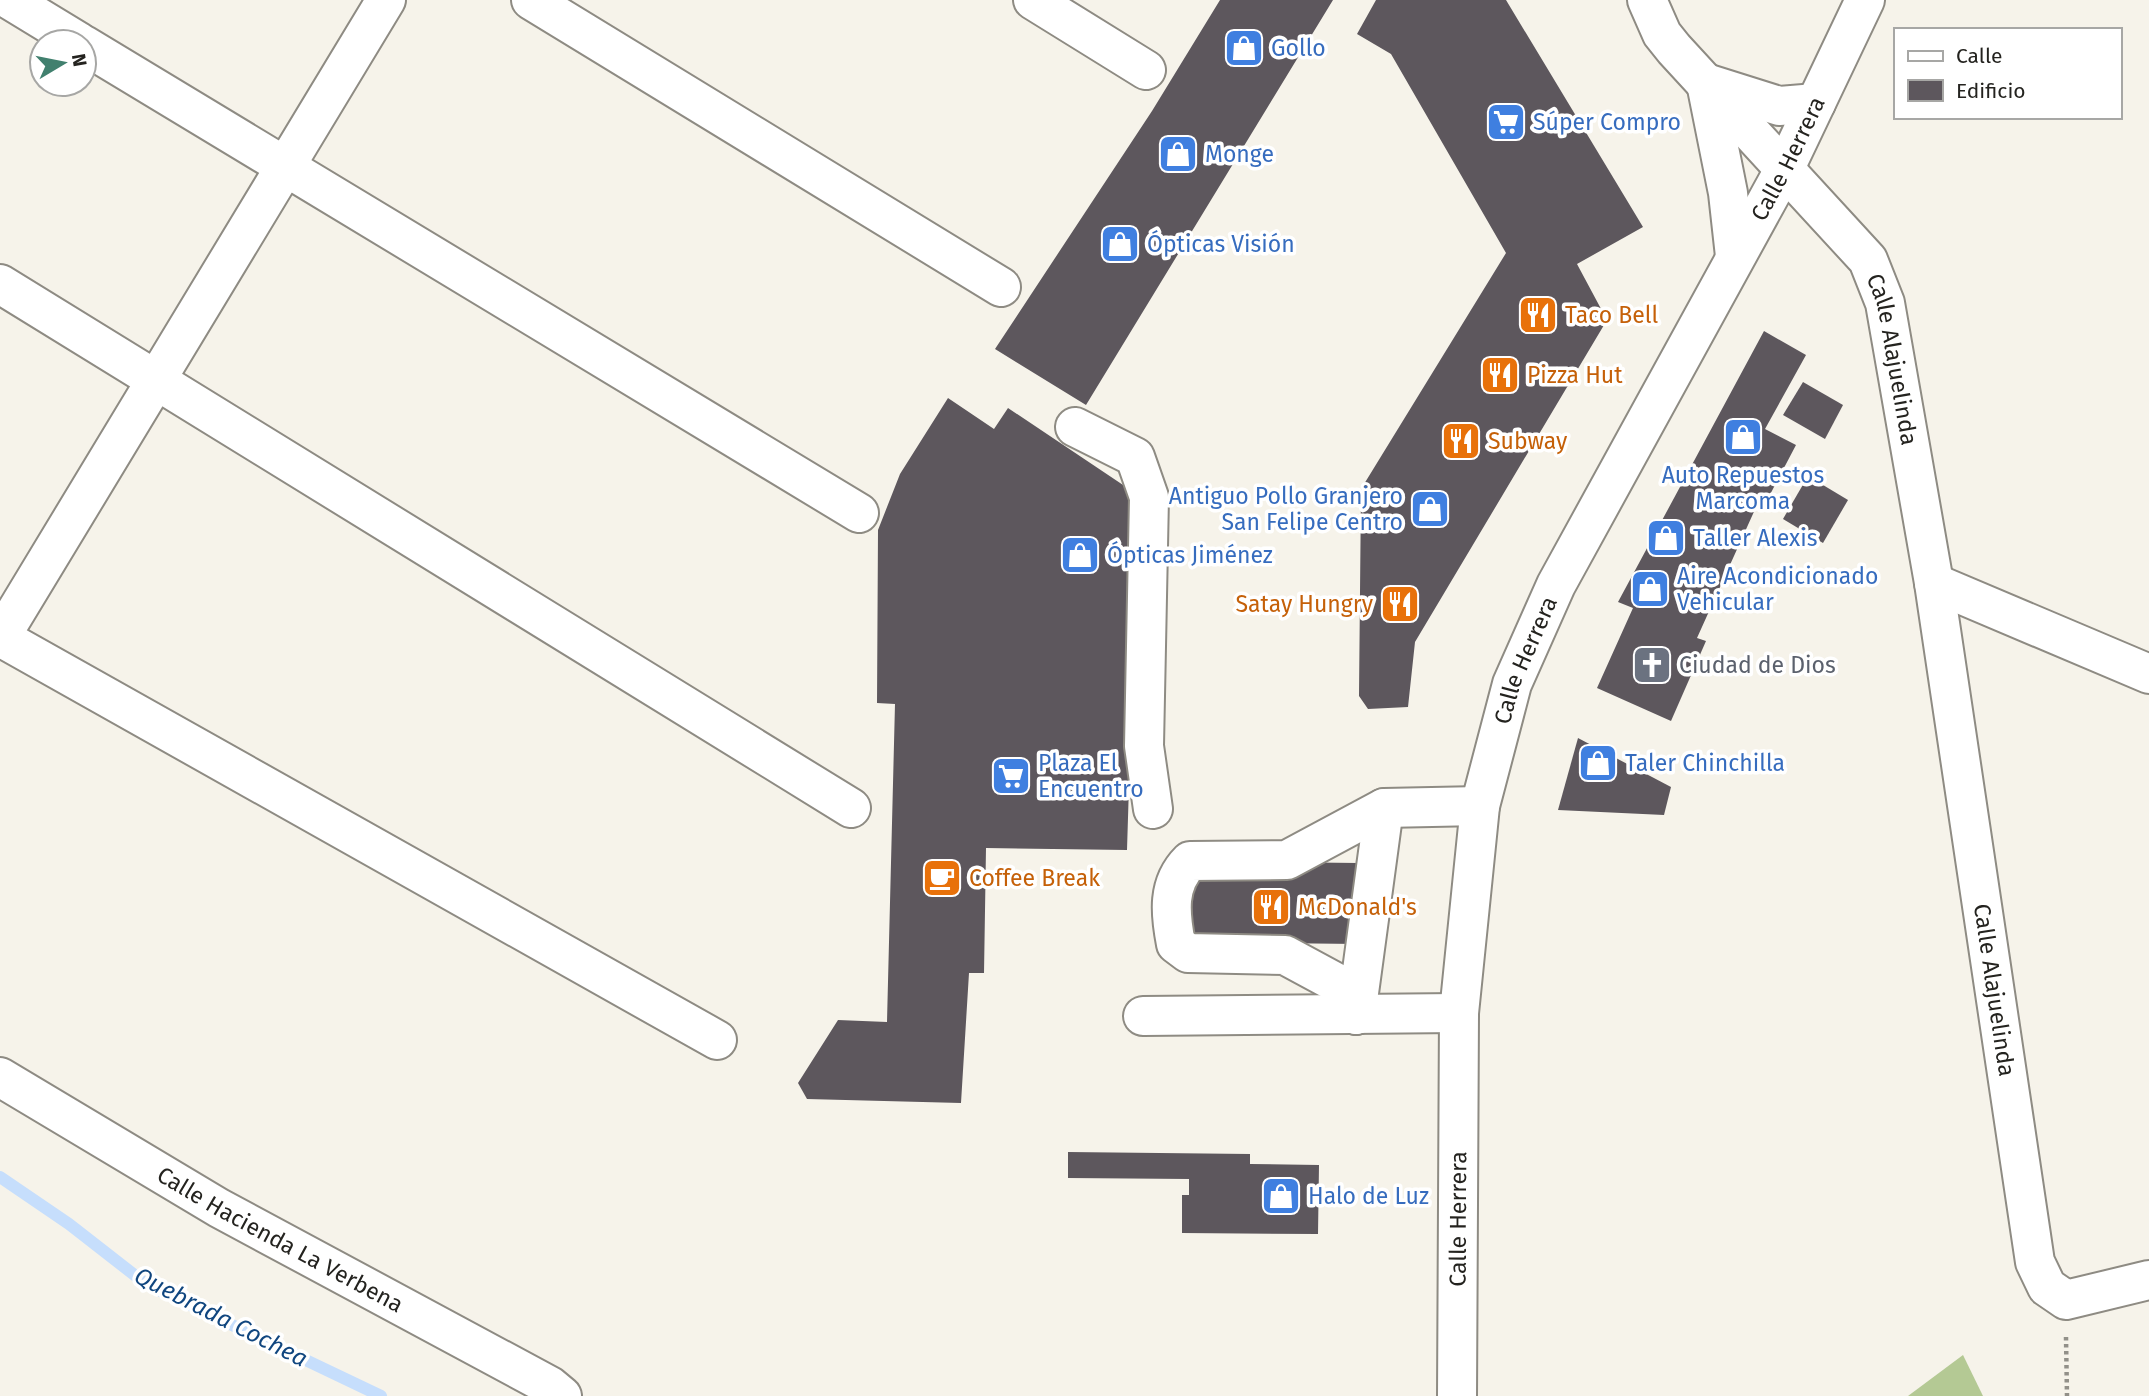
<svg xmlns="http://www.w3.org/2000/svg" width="2149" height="1396" font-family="'Fira Sans',sans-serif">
  <rect width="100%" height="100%" fill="#f6f3ea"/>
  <polygon fill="#b4c994" points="1963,1355 1983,1396 1908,1396"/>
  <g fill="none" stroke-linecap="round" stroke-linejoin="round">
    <polyline stroke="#c6defc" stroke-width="12" points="0,1177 69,1224 146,1284 381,1396"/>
  </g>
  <g fill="#5d575d">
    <polygon points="1220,0 1333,0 1086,405 995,349 1152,111"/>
    <polygon points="1376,0 1506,0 1643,227 1577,264 1607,320 1415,642 1408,707 1368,709 1359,696 1361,489 1506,253 1391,54 1357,34"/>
    <polygon points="1764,331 1806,355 1765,429 1796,445 1763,508 1757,505 1697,638 1706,641 1671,721 1597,688 1633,608 1618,602"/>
    <polygon points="1803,382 1843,405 1825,439 1783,415"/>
    <polygon points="948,398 994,429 1008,408 1138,495 1127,850 986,848 984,973 969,973 961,1103 807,1099 798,1083 838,1020 887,1022 895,704 877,703 878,530 900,474"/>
    <polygon points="1808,476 1848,500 1823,543 1783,519"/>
    <polygon points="1578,738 1671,787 1664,815 1558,810"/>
    <polygon points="1272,862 1358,863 1358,944 1184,942 1184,872"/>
    <polygon points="1068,1152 1250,1154 1250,1164 1319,1165 1318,1234 1182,1233 1182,1195 1189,1195 1189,1179 1068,1178"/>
  </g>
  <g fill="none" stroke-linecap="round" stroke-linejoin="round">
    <g stroke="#8e8b83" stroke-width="42">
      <g id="minor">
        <polyline points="10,0 79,42"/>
        <polyline points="531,0 1001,287"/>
        <polyline points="1033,0 1146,70"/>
        <path id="s1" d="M 1647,0 L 1662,34 L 1674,49 L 1868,260 L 1885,303 L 1934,583 L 2035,1262 L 2047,1287 L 2066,1300 L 2149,1280"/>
        <polyline points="84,45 859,513"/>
        <polyline points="1735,256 1728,193 1706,83 1779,106 1816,103"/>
        <polyline points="0,284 851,808"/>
        <polyline points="1075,427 1135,457 1149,497 1144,746 1153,809"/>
        <polyline points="1934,583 2149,674"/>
        <polyline points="0,637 717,1040"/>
        <polyline points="0,638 386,0"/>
        <path d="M 1356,1015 L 1335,982 L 1285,955 L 1188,953 L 1176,944 C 1170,913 1167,884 1190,861 L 1287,860 L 1384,808 L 1480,806"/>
        <polyline points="1356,1015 1384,808"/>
        <polyline points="1143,1016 1459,1013"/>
        <path id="s2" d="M 0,1077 L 219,1208 L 550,1386 L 562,1396"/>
        <path id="s3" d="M 1457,1396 L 1459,1013 L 1480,806 L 1512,684 L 1556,585 L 1785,168 L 1865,0"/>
      </g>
    </g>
    <polyline stroke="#929089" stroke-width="4.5" stroke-dasharray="3.5 3.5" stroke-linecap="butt" points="2066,1337 2067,1396"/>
    <use href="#minor" stroke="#fff" stroke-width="38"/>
  </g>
  <defs>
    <g id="shop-square" transform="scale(2.0125)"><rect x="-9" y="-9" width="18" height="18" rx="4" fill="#3f7fe0" stroke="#fff"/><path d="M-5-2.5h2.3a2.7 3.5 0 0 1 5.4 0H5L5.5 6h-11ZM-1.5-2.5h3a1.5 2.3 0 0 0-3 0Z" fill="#fff"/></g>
    <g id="supermarket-square" transform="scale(2.0125)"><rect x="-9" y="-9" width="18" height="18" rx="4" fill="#3f7fe0" stroke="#fff"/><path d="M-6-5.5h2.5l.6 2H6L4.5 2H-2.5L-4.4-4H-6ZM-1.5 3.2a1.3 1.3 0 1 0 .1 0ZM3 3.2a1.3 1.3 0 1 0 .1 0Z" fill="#fff"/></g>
    <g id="restaurant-square" transform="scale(2.0125)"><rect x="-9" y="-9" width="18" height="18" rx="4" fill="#e8710a" stroke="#fff"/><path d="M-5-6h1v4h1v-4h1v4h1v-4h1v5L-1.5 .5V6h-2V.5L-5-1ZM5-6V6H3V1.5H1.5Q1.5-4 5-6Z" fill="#fff"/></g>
    <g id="church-square" transform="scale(2.0125)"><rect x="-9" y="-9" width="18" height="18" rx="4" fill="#6b7280" stroke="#fff"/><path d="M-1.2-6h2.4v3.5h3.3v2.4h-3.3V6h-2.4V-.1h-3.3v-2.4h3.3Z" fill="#fff"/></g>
    <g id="cafe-square" transform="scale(2.0125)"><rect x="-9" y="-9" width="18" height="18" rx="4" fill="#e8710a" stroke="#fff"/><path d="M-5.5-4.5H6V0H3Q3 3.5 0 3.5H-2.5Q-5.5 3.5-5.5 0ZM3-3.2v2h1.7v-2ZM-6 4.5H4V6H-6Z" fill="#fff"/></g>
  </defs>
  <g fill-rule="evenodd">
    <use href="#shop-square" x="1244" y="48"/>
    <use href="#supermarket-square" x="1506" y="122"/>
    <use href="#shop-square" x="1178" y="154"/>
    <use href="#shop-square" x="1120" y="244"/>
    <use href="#restaurant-square" x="1538" y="315"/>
    <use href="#restaurant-square" x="1500" y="375"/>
    <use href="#shop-square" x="1743" y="437"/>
    <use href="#restaurant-square" x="1461" y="441"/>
    <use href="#shop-square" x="1430" y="509"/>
    <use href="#shop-square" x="1666" y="538"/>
    <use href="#shop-square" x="1080" y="555"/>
    <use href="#shop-square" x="1650" y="589"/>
    <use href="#restaurant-square" x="1400" y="604"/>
    <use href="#church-square" x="1652" y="665"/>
    <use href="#shop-square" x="1598" y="763"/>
    <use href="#supermarket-square" x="1011" y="776"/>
    <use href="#cafe-square" x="942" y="878"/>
    <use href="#restaurant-square" x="1271" y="907"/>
    <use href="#shop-square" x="1281" y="1196"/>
  </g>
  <g text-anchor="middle" stroke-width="7" stroke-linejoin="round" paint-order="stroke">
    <g font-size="23" fill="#366cbe" stroke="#fff" text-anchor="start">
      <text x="1271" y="56">Gollo</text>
      <text x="1533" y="130">Súper Compro</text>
      <text x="1205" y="162">Monge</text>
      <text x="1147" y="252">Ópticas Visión</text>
      <text x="1743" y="483" text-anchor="middle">Auto Repuestos<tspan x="1743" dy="26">Marcoma</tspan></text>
      <text x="1403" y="504" text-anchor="end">Antiguo Pollo Granjero<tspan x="1403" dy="26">San Felipe Centro</tspan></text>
      <text x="1693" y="546">Taller Alexis</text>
      <text x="1107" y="563">Ópticas Jiménez</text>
      <text x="1677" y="584">Aire Acondicionado<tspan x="1677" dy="26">Vehicular</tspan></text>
      <text x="1038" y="771">Plaza El<tspan x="1038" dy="26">Encuentro</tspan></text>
      <text x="1625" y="771">Taler Chinchilla</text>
      <text x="1308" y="1204">Halo de Luz</text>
    </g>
    <g font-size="23" fill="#24231f" stroke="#fff">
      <text dy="8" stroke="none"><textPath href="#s3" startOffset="1311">Calle Herrera</textPath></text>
      <text dy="8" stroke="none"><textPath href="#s1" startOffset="446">Calle Alajuelinda</textPath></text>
      <text dy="8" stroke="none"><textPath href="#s3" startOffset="744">Calle Herrera</textPath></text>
      <text dy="8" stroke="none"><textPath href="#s1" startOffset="1085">Calle Alajuelinda</textPath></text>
      <text dy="8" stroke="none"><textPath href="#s3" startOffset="177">Calle Herrera</textPath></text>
      <text dy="8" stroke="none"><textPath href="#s2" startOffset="324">Calle Hacienda La Verbena</textPath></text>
    </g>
    <g font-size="23" fill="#c56008" stroke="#fff" text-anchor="start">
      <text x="1565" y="323">Taco Bell</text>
      <text x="1527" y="383">Pizza Hut</text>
      <text x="1488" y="449">Subway</text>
      <text x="1373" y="612" text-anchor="end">Satay Hungry</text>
      <text x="969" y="886">Coffee Break</text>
      <text x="1298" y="915">McDonald's</text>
    </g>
    <g font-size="23" fill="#5b616d" stroke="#fff" text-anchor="start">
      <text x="1679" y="673">Ciudad de Dios</text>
    </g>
    <g font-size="24" font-style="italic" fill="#10467f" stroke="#fff">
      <text transform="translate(221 1317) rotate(27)" y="8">Quebrada Cochea</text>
    </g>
  </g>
  <rect x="1894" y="28" width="228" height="91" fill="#ffffff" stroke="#a7a7a5" stroke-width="2"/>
  <rect x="1908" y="51" width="35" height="10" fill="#ffffff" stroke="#a7a7a5" stroke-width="2"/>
  <text x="1956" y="63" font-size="21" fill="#24231f">Calle</text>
  <rect x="1908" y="80" width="35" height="21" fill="#5d575d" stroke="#a7a7a5" stroke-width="2"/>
  <text x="1956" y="98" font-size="21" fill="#24231f">Edificio</text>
  <g transform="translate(63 63) rotate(80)"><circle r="33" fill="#ffffff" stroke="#a7a7a5" stroke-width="2"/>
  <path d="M0-5L12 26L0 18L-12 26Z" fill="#41806e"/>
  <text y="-10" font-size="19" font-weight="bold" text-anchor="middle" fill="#24231f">N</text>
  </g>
</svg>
